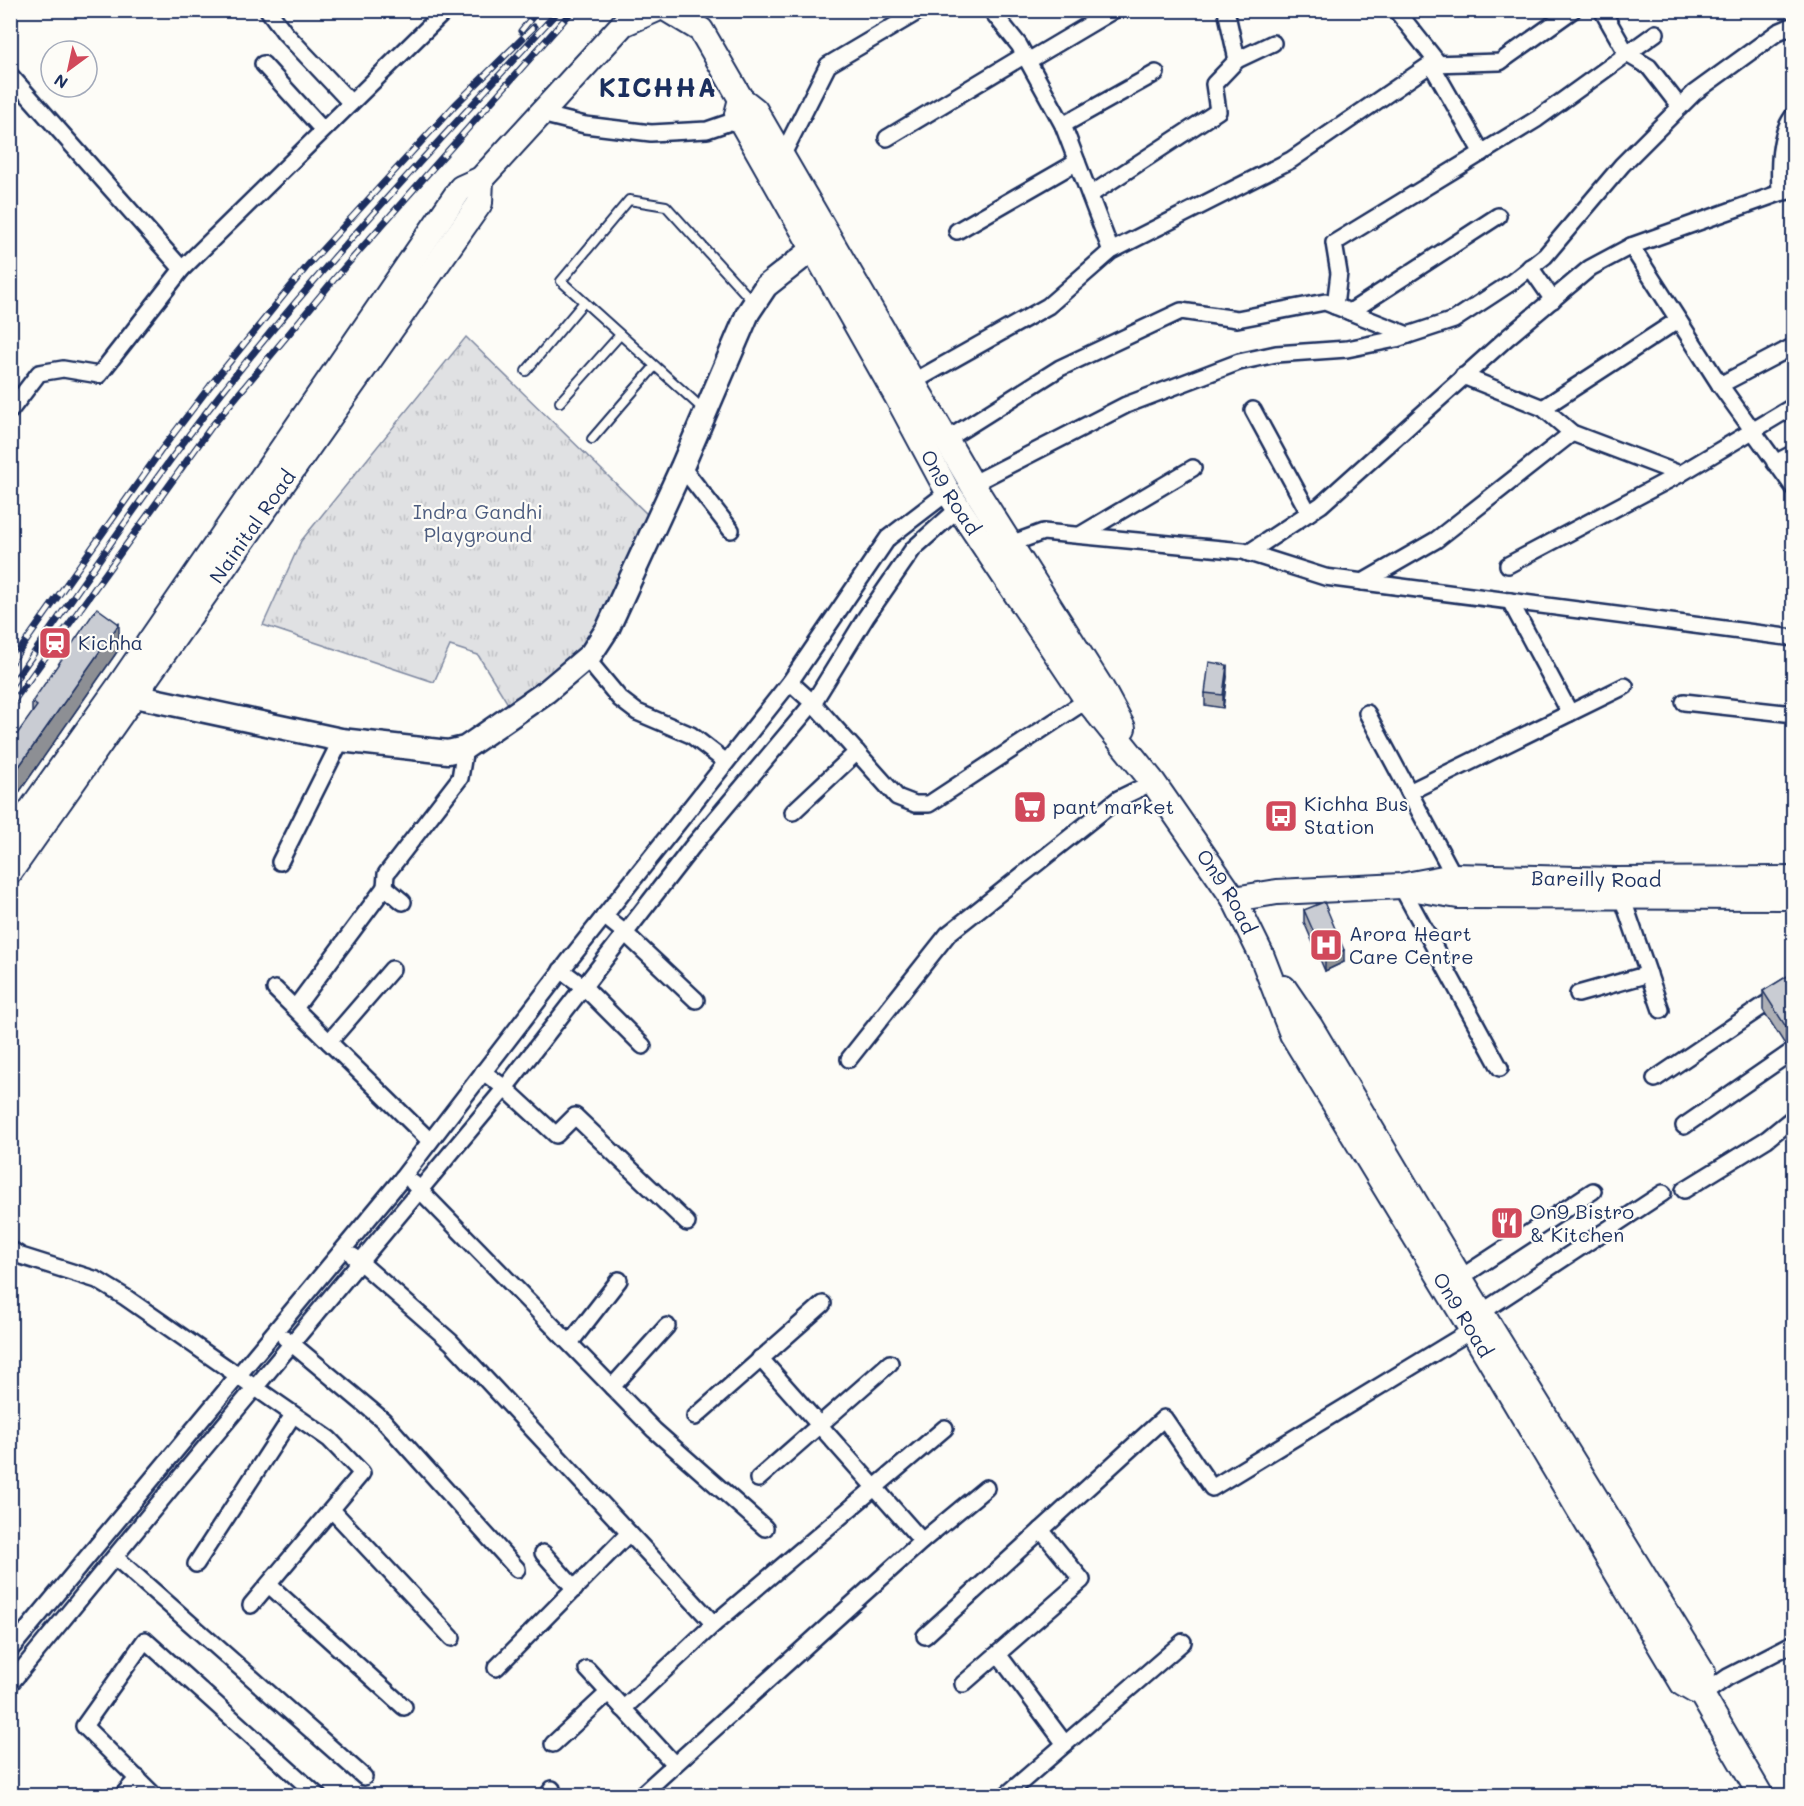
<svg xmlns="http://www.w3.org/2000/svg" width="1804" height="1806" font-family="Mali,sans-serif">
  <defs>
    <pattern id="park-tufts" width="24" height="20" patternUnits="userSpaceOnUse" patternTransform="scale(1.5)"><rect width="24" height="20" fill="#e0e1e3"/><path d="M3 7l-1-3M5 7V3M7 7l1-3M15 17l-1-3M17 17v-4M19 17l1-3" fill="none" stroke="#c0c1c5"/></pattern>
  </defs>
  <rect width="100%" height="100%" fill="#fdfcf7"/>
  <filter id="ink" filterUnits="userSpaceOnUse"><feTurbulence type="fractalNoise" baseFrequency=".0167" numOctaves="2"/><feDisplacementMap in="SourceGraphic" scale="12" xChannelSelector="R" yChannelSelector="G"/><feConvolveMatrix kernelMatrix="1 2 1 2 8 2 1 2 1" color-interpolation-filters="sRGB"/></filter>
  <g filter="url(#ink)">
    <polygon fill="url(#park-tufts)" stroke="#7e88a0" stroke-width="1.5" points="466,337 651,518 607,622 582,652 508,704 478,655 450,646 434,682 263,625 301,541"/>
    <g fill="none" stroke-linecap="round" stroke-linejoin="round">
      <g stroke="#1b2f5e" stroke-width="12">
        <g id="lane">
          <polyline points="526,371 584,302"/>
          <polyline points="560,402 620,335"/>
          <polyline points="704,410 561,281 629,200 666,206 753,302"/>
          <polyline points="592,439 655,366"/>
        </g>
      </g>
      <g stroke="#1b2f5e" stroke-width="20">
        <g id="street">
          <polyline points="268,10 285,33 351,103"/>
          <polyline points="991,10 1019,45 1063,125 1111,251"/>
          <polyline points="1226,10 1237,60"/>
          <polyline points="1396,10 1438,63"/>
          <polyline points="1602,10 1627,54 1649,67 1680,107"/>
          <polyline points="1028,61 1114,10"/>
          <polyline points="263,64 323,130"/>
          <polyline points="1431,64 1482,153"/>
          <polyline points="10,75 182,269"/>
          <polyline points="541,114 585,125 651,133 707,130 739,119"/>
          <polyline points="1063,125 1156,73"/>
          <polyline points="887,138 1025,55"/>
          <polyline points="782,156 828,65 921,10"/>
          <path d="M 1780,193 C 1779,169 1778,134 1794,115"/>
          <polyline points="1090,195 1218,111 1214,84 1237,60 1273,43"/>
          <polyline points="957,231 1077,162"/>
          <polyline points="1631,246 1720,385 1794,488"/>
          <polyline points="1530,267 1553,300"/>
          <polyline points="1335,306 1339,273 1334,243 1537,119 1656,33"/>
          <polyline points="1350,312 1498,216"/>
          <polyline points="1463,376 1543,408 1572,433 1680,474"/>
          <polyline points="913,382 1048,306 1111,251 1291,160 1431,64 1500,62 1573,10"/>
          <polyline points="1720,385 1794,346"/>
          <polyline points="1543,408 1678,320"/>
          <polyline points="1253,410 1309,513"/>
          <polyline points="10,411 39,373 63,369 99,375 182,269 446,10"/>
          <polyline points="946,440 1060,368 1181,311 1237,319 1325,302 1408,335"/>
          <polyline points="1775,463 1794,453"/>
          <polyline points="682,467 731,530"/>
          <polyline points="972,484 1126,405 1239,362 1276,354 1347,349 1396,339 1454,320 1512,282 1545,256 1622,165 1694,93 1778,32 1794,25"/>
          <polyline points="1080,535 1193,468"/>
          <polyline points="1010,544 1043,532 1243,551 1325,577 1794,638"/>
          <polyline points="1248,553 1321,505 1508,337 1590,268 1631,246 1780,193 1794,190"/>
          <polyline points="1508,565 1680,474 1794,406"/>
          <polyline points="1363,582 1436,540 1572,433"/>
          <polyline points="1510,601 1570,713"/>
          <polyline points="586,658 620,699 637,712 691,735 726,762"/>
          <polyline points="790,682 813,703 897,797 915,804 929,804 1087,700"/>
          <polyline points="1684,702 1794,714"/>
          <polyline points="1367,713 1454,876"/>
          <polyline points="1409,792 1625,686"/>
          <polyline points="793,812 857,752"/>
          <polyline points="280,862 341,740"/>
          <polyline points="1401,886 1500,1068"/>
          <polyline points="1622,897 1661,1010"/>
          <polyline points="403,902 385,887 386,874 460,778 465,748"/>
          <polyline points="604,916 625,933 696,1000"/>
          <polyline points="561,970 584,987 643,1046"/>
          <polyline points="275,989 430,1141"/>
          <polyline points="1578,994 1649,974"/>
          <polyline points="295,1008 385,887"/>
          <polyline points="329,1042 392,969"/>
          <polyline points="849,1059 948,934 1118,799 1153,782"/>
          <polyline points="483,1072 505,1088 556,1135 575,1116 687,1223"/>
          <polyline points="1655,1079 1794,985"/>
          <polyline points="1684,1126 1794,1050"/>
          <polyline points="413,1183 654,1430 765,1528"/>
          <polyline points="1684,1190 1767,1139 1794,1117"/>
          <polyline points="10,1249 21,1256 97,1280 125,1297 329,1439 362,1473 251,1605"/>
          <polyline points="353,1256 451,1342 714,1624"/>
          <polyline points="1460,1278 1593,1191"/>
          <polyline points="1482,1312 1663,1193"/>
          <polyline points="285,1338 383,1420 517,1569"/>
          <polyline points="570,1343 619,1280"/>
          <polyline points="760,1358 922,1541"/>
          <polyline points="612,1387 667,1326"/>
          <polyline points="695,1417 823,1304"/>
          <polyline points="758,1479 890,1363"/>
          <polyline points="332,1510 452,1638"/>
          <polyline points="543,1553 575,1589"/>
          <polyline points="115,1557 364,1777"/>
          <polyline points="196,1564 293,1415"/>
          <polyline points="269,1585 404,1707"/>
          <polyline points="925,1636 1164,1418 1212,1488 1472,1330"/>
          <polyline points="10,1650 399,1182 571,958 790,682 888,538 948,492"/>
          <polyline points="998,1654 1065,1744"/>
          <polyline points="496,1668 629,1533"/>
          <polyline points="587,1669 674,1764"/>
          <polyline points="10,1684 172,1487 505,1088 692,847 813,703 866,617 913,549 959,508"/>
          <polyline points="963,1684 1082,1580 1041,1530"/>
          <polyline points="1702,1695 1728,1677 1794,1643"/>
          <polyline points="623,1709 714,1624 945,1428"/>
          <polyline points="553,1744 608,1693"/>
          <polyline points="122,1796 138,1778"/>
          <polyline points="155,1796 84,1726 145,1640 318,1796"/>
          <polyline points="547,1796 552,1789"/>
          <polyline points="640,1796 922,1541 986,1488"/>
          <polyline points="1005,1796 1183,1642"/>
        </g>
      </g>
      <g stroke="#1b2f5e" stroke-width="27">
        <polyline id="secondary" points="135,696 341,740 448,752 465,748 546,692 591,654 608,628 682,467 748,313 766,286 813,249"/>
      </g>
      <g stroke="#1b2f5e" stroke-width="28">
        <g id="primary">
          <polyline points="668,10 701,30 741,99 755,110 972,484 1102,689 1123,728"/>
          <path id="s1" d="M 741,99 L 737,114 L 896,395 L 948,492 L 1087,700 L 1153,782 L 1234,899 L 1261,954 L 1292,1034 L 1478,1340 L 1683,1684 L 1702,1695 L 1761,1796"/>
          <polyline points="10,839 119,686 461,188 481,179 623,24 655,10"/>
          <path id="s2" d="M 10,872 L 480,203 L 481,179"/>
          <polyline points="1416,889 1458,896 1794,897"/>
          <path id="s3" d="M 1234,899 L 1277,892 L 1401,886 L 1454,876 L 1616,880 L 1794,879"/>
          <polyline points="1284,988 1310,1026 1460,1278 1703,1672 1702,1695"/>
        </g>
      </g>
      <use href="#lane" stroke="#fdfcf7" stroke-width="8"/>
      <use href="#street" stroke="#fdfcf7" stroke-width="15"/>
      <use href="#secondary" stroke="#fdfcf7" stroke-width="22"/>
      <use href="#primary" stroke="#fdfcf7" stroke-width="24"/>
      <g stroke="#1b2f5e" stroke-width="7">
        <g id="rail">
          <polyline points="521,31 538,10"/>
          <polyline points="10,664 162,449 210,386 309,264 455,105 534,27"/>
          <path d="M 10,687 C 86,580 159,469 242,367 C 342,243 452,128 559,10"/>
          <polyline points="10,706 212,426 336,277 573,10"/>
        </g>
      </g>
      <use href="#rail" stroke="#fdfcf7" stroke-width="4.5" stroke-dasharray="14" stroke-linecap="butt"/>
    </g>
    <g fill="#adafb5" stroke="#1b2f5e" stroke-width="1.5">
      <polygon points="119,649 13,801 10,799 10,744 32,714 32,702"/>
      <polygon points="1227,677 1223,708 1205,705 1205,693"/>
      <polygon points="1304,910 1344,962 1325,971 1304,922"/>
      <polygon points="1794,972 1786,1046 1763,1010 1763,991"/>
    </g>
    <g fill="#8d8f94" stroke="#1b2f5e" stroke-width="1.5">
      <polygon points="119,624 119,649 13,801 13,775"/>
      <polygon points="1227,665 1227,677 1223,708 1223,695"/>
      <polygon points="1344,950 1344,962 1325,971 1325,958"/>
      <polygon points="1794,1022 1794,1041 1786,1046 1786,1027"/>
    </g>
    <g fill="#c9ccd3" stroke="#1b2f5e" stroke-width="1.5">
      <polygon points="97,608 119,624 13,775 10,774 10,744 37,706 32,702"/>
      <polygon points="1209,662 1227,665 1223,695 1205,693"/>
      <polygon points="1324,902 1344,950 1325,958 1304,910"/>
      <polygon points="1794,972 1794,1022 1786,1027 1763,991"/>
    </g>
  </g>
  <defs>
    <g id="station-square" transform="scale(1.725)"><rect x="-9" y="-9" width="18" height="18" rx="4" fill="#d1495b" stroke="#fdfcf7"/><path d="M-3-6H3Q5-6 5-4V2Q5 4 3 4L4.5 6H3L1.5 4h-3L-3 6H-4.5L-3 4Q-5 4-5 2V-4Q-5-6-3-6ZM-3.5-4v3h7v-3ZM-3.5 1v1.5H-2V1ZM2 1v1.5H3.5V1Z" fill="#fff"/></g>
    <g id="supermarket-square" transform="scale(1.725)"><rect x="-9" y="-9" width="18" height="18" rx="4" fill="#d1495b" stroke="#fdfcf7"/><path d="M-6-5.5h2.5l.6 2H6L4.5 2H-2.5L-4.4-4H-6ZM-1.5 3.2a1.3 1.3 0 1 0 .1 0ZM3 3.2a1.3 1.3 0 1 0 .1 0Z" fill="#fff"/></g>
    <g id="bus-square" transform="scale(1.725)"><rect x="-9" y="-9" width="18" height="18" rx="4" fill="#d1495b" stroke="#fdfcf7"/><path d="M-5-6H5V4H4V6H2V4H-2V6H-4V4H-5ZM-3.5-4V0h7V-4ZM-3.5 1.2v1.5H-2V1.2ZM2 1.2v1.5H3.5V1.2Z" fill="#fff"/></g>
    <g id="hospital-square" transform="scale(1.725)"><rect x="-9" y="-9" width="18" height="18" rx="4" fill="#d1495b" stroke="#fdfcf7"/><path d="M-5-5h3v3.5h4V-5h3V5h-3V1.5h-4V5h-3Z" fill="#fff"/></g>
    <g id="restaurant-square" transform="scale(1.725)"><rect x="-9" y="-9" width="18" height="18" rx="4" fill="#d1495b" stroke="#fdfcf7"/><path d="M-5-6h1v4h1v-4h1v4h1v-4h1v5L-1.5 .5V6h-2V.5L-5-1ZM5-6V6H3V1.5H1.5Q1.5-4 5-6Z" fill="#fff"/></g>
  </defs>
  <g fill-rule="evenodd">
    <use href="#station-square" x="55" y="643"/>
    <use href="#supermarket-square" x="1030" y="807"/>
    <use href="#bus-square" x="1281" y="816"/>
    <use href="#hospital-square" x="1326" y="945"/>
    <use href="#restaurant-square" x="1507" y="1223"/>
  </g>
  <g text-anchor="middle" stroke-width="4.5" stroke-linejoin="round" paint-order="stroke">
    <g font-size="20" fill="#1b2f5e" stroke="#fdfcf7">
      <text dy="7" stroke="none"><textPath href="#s1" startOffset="450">On9 Road</textPath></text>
      <text dy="7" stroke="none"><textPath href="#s2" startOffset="422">Nainital Road</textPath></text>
      <text dy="7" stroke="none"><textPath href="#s3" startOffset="364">Bareilly Road</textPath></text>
      <text dy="7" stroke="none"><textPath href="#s1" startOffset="936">On9 Road</textPath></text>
      <text dy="7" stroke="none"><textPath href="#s1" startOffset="1422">On9 Road</textPath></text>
    </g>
    <g font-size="20" fill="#4c5c7f" stroke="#fdfcf7">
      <text x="478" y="519">Indra Gandhi<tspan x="478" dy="23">Playground</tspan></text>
    </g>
    <g font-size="20" fill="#1b2f5e" stroke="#fdfcf7" text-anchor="start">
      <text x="78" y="650">Kichha</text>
      <text x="1304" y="811">Kichha Bus<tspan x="1304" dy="23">Station</tspan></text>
      <text x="1053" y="814">pant market</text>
      <text x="1349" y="941">Arora Heart<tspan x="1349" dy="23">Care Centre</tspan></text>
      <text x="1530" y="1219">On9 Bistro<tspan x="1530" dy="23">&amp; Kitchen</tspan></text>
    </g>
    <g font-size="26" font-weight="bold" letter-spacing="1.5" fill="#1b2f5e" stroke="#fdfcf7">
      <text x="658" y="97">KICHHA</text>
    </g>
  </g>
  <rect width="1804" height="1806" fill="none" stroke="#fdfcf7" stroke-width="36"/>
  <rect x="18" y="18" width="1768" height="1770" fill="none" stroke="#1b2f5e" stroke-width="2" filter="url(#ink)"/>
  <g transform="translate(69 69) rotate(213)"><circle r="28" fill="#fdfcf7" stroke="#a3aaba" stroke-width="1.5"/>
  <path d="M0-4.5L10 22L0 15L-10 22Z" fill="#d1495b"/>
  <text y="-9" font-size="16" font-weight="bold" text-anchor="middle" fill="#1b2f5e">N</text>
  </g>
</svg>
